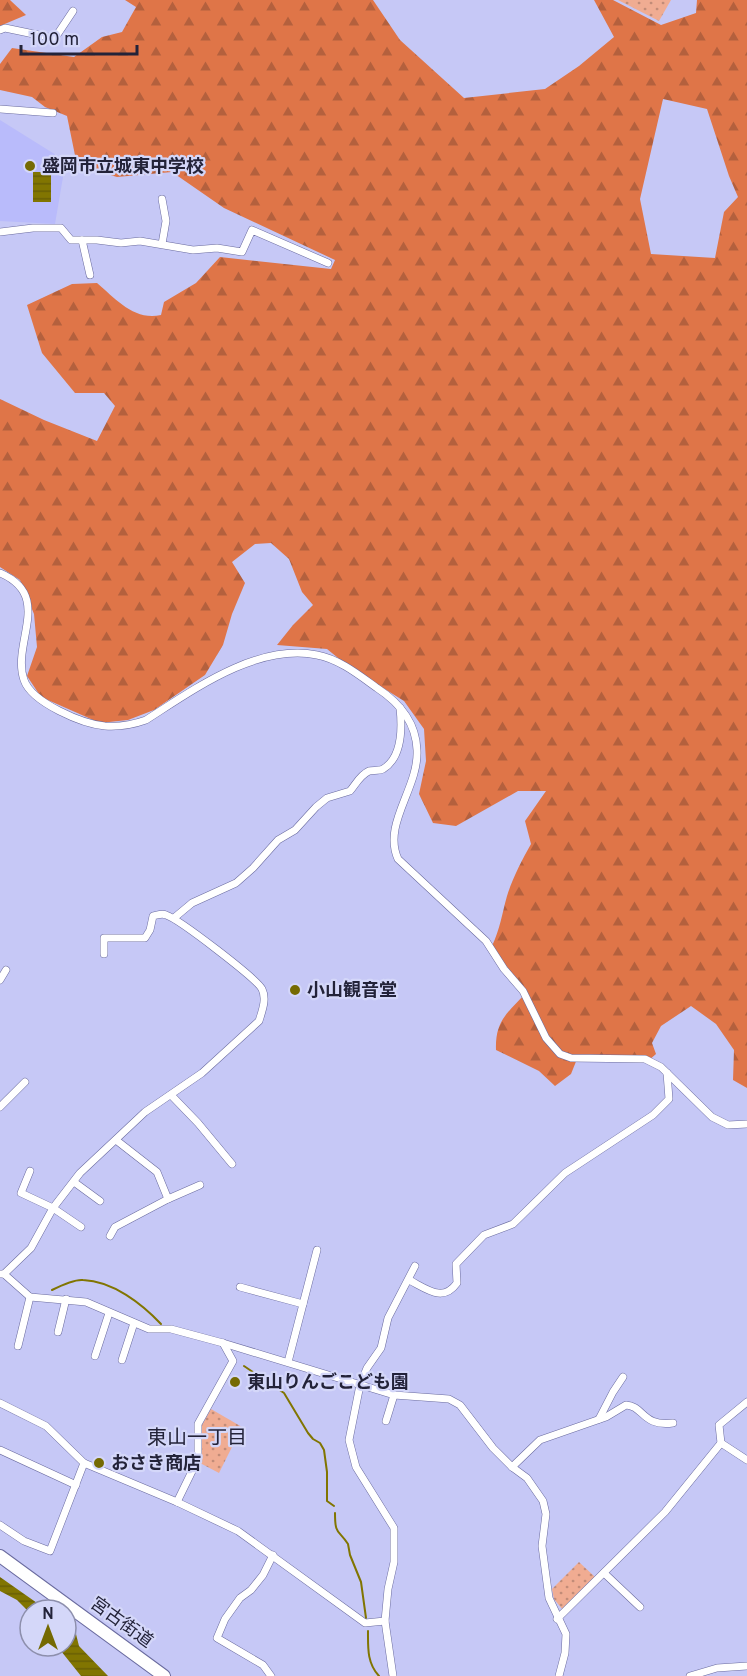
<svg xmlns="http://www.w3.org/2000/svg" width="747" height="1676" font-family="Overpass,'Noto Sans JP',sans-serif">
  <defs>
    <pattern id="grass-dots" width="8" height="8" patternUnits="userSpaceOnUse" patternTransform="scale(1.5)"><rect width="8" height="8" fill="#f0ac92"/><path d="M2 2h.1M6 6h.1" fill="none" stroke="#c28c78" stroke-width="1.8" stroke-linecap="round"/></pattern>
    <pattern id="forest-firs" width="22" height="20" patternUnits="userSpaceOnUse" patternTransform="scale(1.5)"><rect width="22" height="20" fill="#df7548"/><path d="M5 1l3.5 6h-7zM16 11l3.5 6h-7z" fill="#b4603d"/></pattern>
    <pattern id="water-rules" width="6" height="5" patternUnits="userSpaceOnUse" patternTransform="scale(1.5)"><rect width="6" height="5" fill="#817501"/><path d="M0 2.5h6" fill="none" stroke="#696004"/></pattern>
  </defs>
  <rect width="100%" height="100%" fill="#c6c8f6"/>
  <polygon fill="#b9bbfb" points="0,120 56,155 63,177 55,224 0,221"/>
  <g fill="url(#grass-dots)">
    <polygon points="618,0 671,0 659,21"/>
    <polygon points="211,1409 242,1427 219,1473 200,1463 202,1425"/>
    <polygon points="579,1562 595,1577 563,1610 554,1599 552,1589"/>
  </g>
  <g fill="url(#forest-firs)" fill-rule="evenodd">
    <polygon points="0,0 10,0 26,15 0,26"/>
    <path d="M 125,0 L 373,0 L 400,40 L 464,98 L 545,89 L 579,66 L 614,37 L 594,0 L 613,0 L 661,25 L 696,13 L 697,0 L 747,0 L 747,1088 L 733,1080 L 734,1050 L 716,1024 L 691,1006 L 661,1026 L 652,1043 L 656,1054 L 648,1061 L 577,1059 L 571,1074 L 555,1086 L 539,1071 L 496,1050 C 495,1022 506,1014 525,994 L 492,946 C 500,929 502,914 507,896 C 513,877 522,860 531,844 L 525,821 L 546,791 L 518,791 L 456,826 L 433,823 L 419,794 L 426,761 L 424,729 L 404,701 L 348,666 L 327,649 L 277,645 L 293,625 L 313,605 L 302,592 L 289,559 L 271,543 L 255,544 L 232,562 L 245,583 L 232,614 L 223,645 L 205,675 L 154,710 L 128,720 L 100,723 L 41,697 L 27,676 L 37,647 L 34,614 L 20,580 L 0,567 L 0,399 L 44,420 L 97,441 L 115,406 L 104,393 L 75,393 L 42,353 L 27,305 L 72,284 L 97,283 C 116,299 134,321 161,315 L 164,302 L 196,283 L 220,257 L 331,269 L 335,260 L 224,208 L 172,172 L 117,177 L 77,165 L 67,116 L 45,107 L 32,97 L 0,90 L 0,64 L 12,48 L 74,57 L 102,37 L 122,32 L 136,7 ZM 663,99 L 707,109 L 729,176 L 738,197 L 724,212 L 715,258 L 651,254 L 640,199 Z"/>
  </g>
  <g fill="url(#water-rules)">
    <rect x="33" y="172" width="18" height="30"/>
    <polygon points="0,1577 47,1610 30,1610 30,1613 17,1600 0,1591"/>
    <polygon points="66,1625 76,1634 79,1646 108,1676 81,1676 57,1646 66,1646"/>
  </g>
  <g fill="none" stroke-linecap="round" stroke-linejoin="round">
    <g stroke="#817501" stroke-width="2">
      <path d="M 52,1290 C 60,1286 74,1279 83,1280 C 113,1281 142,1304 161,1324"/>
      <polyline points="244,1366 284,1393 308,1433 313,1439 320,1443 324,1450 327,1472 327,1501 334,1506"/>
      <path d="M 335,1513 C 335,1535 338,1529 348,1544 L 350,1555 L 361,1582 L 366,1618"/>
      <path d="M 368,1631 C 368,1648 367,1663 379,1676"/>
    </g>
    <g stroke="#6a6b9f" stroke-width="8">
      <g id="minor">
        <polyline points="0,30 5,28 53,38 57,35 73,11"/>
        <polyline points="0,109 53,113"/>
        <polyline points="162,199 166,221 162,244"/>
        <polyline points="0,232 33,228 61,228 71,240 97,240 121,243 140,241 193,250 217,248 242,252 252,230 328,263"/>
        <polyline points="82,240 90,275"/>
        <path d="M 0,573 C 54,596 11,643 24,680 C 32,703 83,724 105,726 C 120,727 132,725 146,720 C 193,690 257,643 317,655 C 339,659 359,675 377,688 C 400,703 416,722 417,750 C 419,788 382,824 398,859 L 486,941 L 504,969 L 523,991 L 546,1038 L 560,1054 L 571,1058 L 645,1059 L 661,1067 L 712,1117 L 728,1125 L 747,1124"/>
        <path d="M 174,918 L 192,903 L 236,883 L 253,868 L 278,840 L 295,830 L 316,807 L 327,798 L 350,791 C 356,784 360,775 369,771 C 373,770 379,771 383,769 C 403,757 402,727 400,708"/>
        <polyline points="0,980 6,970"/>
        <polyline points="171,1095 198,1123 232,1164"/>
        <polyline points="0,1107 25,1082"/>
        <polyline points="116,1140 157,1172 168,1199"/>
        <polyline points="30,1171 21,1193 53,1208 81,1227"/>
        <polyline points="74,1182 100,1201"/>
        <polyline points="110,1236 115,1227 168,1199 200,1185"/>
        <path d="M 0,1274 L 4,1274 L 31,1248 L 53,1208 L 80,1173 L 145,1112 L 202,1073 L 259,1021 C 262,1011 267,999 262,989 C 257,979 179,919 166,915 C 162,913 158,915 153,916 L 150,930 L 145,938 L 104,938 L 104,954"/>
        <polyline points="4,1274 30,1297 86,1302 149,1329 171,1329 223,1343 394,1395 449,1399 460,1405 493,1448 512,1467 527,1478 543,1501 546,1514 542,1546 549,1598 566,1634 565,1653 559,1676"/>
        <path d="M 409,1280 C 427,1289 443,1303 457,1283 L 456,1264 L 484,1235 L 513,1224 L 565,1173 L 653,1115 L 669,1099 L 667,1073"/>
        <polyline points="240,1287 303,1304"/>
        <polyline points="58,1332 66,1299"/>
        <polyline points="18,1346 30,1297"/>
        <polyline points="95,1356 109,1313"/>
        <polyline points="122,1360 134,1323"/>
        <polyline points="288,1362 317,1250"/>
        <polyline points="0,1403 46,1426 84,1463"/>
        <polyline points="599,1419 613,1392 623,1377"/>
        <polyline points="386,1421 394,1395"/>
        <polyline points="721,1443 747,1460"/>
        <polyline points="0,1450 76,1485"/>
        <path d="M 512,1467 L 540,1440 L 606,1417 L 626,1405 C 644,1406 642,1427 673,1423"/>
        <polyline points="177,1502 198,1459 198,1424 233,1361 223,1343"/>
        <polyline points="0,1525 24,1541 50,1551 84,1463 177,1502 238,1531 365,1623 385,1621"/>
        <polyline points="604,1573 640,1607"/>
        <polyline points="557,1619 665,1512 721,1443 719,1425 747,1402"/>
        <polyline points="271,1676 263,1665 217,1638 225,1619 240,1598 251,1590 263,1575 273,1555"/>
        <polyline points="393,1676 385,1621 388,1589 394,1562 394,1528 356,1467 349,1440 360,1385 367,1368 381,1348 388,1318 415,1266"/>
        <polyline points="690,1676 717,1668 747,1666"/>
      </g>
    </g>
    <g stroke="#6a6b9f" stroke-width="14">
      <polyline id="trunk" points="0,1556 164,1676"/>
    </g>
    <use href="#minor" stroke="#fff" stroke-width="7"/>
    <use href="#trunk" stroke="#fff" stroke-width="12"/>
  </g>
  <g fill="#756a02" stroke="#d4d7f9" stroke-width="2">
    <circle cx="30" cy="166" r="6"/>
    <circle cx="295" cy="990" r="6"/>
    <circle cx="235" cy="1382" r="6"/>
    <circle cx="99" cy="1463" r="6"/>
  </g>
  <g text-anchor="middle" stroke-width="4.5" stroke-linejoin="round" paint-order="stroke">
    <g font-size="18" font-weight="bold" fill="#232339" stroke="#d4d7f9" text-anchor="start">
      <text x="42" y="172">盛岡市立城東中学校</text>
      <text x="307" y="996">小山観音堂</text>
      <text x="247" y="1388">東山りんごこども園</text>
      <text x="111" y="1469">おさき商店</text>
    </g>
    <g font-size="18" fill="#232339" stroke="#d4d7f9">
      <text transform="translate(122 1622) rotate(36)" y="6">宮古街道</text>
    </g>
    <g font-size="20" fill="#232339" stroke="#d4d7f9">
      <text x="197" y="1444">東山一丁目</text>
    </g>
  </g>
  <g transform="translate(48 1628)"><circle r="28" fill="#d4d7f9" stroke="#8d8fac" stroke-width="1.5"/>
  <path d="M0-4.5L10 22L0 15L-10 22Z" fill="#756a02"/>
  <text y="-9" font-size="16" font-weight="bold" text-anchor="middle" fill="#232339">N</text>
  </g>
  <path d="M21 45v9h116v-9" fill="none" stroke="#232339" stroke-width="3"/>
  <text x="30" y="45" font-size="18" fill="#232339" stroke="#d4d7f9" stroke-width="4.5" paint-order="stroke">100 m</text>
</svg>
